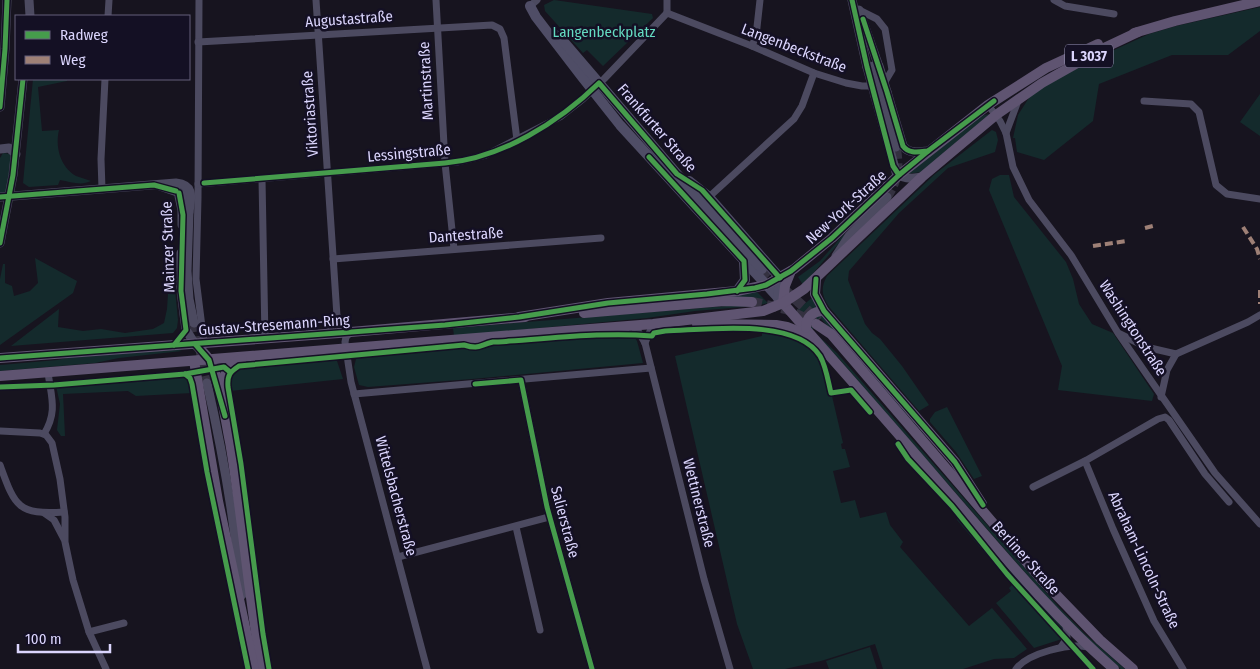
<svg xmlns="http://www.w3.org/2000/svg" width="1260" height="669" font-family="'Fira Sans Condensed',sans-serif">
  <rect width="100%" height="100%" fill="#17141f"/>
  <g fill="#142a2c">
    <polygon points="554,0 652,14 653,18 603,66 587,50 583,53 545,11 544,5"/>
    <polygon points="1260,7 1260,31 1228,55 1172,55 1099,84 1093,121 1044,160 1017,152 1015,138 1013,138 1018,115 1032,93 1092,60 1149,34 1176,26"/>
    <path d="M 33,79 L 67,79 L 67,81 L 38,87 L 42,131 L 59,130 C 55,146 60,167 76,176 C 81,178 86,179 91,181 C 81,186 71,182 60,180 L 58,185 L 29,187 L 23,183 Z"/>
    <polygon points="1260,94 1260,136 1240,122"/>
    <polygon points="990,114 921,172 908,174 977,119 984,115"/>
    <path d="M 992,130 L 996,132 L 998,140 L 995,152 L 948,168 L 899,213 L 849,271 L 848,280 L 865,324 L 872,333 L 880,339 L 902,366 L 929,405 L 919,411 L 830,308 C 822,297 820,288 827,276 L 935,174 Z"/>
    <polygon points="3,153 10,154 12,164 7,190 4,194 0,194 0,158"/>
    <polygon points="1000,175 1009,175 1014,197 1066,262 1073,279 1079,304 1092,324 1113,333 1154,394 1152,401 1058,390 1062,366 989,190 992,179"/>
    <polygon points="844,234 846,235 803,285 798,277 820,261"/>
    <polygon points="171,250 175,250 175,289 178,320 177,328 173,333 11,346 59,309 58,327 83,331 101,329 125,333 153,329 164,323 167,309"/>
    <polygon points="35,258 77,281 73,293 0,345 0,279 3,264 5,264 5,283 12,286 14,296 30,291 38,283"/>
    <polygon points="756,291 768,303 755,306 695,311 647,318 454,336 453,328 726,306 724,298"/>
    <polygon points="813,297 816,307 803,321 797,310"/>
    <polygon points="823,315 932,440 930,441 850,350 820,318 812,330 837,353 1058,606 1085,634 1125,669 1121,669 1113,663 1055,607 840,360 810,328 810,324 816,316"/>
    <path d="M 762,331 C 781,333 808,337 819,356 C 824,366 825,380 828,391 L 830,396 L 832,396 L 843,443 L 841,444 L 842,449 L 845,449 L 850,467 L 833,471 L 841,503 L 855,500 L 860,518 L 886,512 L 890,525 L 903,542 L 900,547 L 969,626 L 992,608 L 1027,649 L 1014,658 L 994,659 L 963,669 L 883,669 L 875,644 L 821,661 L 785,669 L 753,669 L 737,624 L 675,356 L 762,336 Z"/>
    <polygon points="626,336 635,338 637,341 643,363 472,379 368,387 359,385 354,367 356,359 360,356 466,347 482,348 493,344"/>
    <polygon points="175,349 182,351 119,358 95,363 0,371 0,365 57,360 72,357"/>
    <path d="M 331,360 L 337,361 L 343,379 L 230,391 C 229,378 229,373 240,367 Z"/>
    <polygon points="184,375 188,377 192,393 136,396 128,391 63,394 65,436 61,436 57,430 60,404 56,386"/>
    <polygon points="947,407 982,476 974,479 956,452 930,422 930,419 935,412"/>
    <polygon points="961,515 1063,628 1064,634"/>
    <polygon points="959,516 1062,639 1034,648 996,603 1011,591 1009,588 1012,585 957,520"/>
    <polygon points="870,647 877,669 829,669 826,661"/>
  </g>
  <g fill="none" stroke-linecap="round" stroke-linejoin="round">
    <g stroke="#343140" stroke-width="9" stroke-dasharray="9 4.5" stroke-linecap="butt">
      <path d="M 887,197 C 898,182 900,166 896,147"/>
      <polyline points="194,323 207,383"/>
    </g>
    <path stroke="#343140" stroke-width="10" stroke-dasharray="10 5" stroke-linecap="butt" d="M 762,269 C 780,287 800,302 818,321"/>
    <polyline stroke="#343140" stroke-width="10" stroke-dasharray="10 5" stroke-linecap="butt" points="752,302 786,309 815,323"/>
    <g stroke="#4c4a60" stroke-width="7">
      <polyline points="199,0 198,198 196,279 204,343"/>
      <polyline points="316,0 337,316 327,334"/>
      <polyline points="436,0 445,163 454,249"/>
      <polyline points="1054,0 1065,6 1114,14"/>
      <polyline points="530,6 537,0"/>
      <polyline points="667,13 752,46 814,73 846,83 862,86 878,86 886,80 892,70 885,29 877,19 859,10"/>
      <polyline points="667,13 667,0"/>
      <polyline points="108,16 109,0"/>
      <polyline points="198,42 492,25 500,29 504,38 517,140"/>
      <polyline points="752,46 756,36 760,0"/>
      <polyline points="1144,101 1191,104 1199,112 1216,185 1227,194 1260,199"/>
      <polyline points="988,105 1000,121 1006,133 1013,167 1029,200 1071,255 1118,333 1215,473 1260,524"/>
      <polyline points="1006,133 1018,101"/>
      <polyline points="262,179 265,339"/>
      <polyline points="198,184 457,162 486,155 560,117 583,99 604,79 667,13"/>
      <polyline points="102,189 101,159 105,79"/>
      <polyline points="709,197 794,119 802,106 814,73"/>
      <polyline points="333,259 601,238"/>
      <polyline points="337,316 351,332 346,337 345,342 351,382 427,669"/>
      <polyline points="632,326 638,331 645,343 704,579 730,669"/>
      <polyline points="1120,334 1146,347 1176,354 1248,322 1260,315"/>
      <polyline points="645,343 653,324"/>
      <polyline points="521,380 547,507 592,669"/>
      <polyline points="354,394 651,368"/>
      <polyline points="1161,397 1167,370 1176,354"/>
      <polyline points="0,431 40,433 46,435 52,443 60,479 65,517 65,542 73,580 89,632 106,669"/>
      <path d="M 44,434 C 58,411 51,397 48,372"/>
      <polyline points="1085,461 1113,529 1154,621 1183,669"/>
      <path d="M 0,465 C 15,506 17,515 64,512"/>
      <polyline points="1033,487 1085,461 1158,419 1165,417 1169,420 1205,474 1229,502"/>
      <polyline points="44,513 54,520 64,539"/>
      <polyline points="516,527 540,630"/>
      <polyline points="398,557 549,517"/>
      <polyline points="89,632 124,623"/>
      <polyline points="1061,647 1067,638 1066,625"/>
      <path d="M 1016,669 C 1028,653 1069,643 1088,647"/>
    </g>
    <g stroke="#4c4a60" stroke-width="9">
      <polyline points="29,0 30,16"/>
      <polyline points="852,0 867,67"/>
      <polyline points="859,10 878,64"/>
      <path d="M 887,92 L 903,146 C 909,154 918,152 928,151"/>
      <polyline points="881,94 896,147"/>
      <path d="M 875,96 L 896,172 C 903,180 913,179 922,177"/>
      <polyline points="0,107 5,49 7,0"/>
      <polyline points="0,149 9,148 16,154"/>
      <polyline points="160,186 183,194 186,198 189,212 187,271 189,299 194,323"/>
      <polyline points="179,196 182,210 182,225"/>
      <path d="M 0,197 L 176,183 C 195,185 191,198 189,212"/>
      <polyline points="0,243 13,175 23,79"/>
      <polyline points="181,253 181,291 186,330 195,344"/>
      <polyline points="836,256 849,236 887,197"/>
      <path d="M 207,383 C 223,453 235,523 242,595"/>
    </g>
    <g stroke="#4f4d66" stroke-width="10">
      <polyline points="530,6 536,17 582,77 620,125 783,303"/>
      <polyline points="558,35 677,174 762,269"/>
      <polyline points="689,181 709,197 780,278 778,298"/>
      <polyline points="737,291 745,280 744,261"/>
    </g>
    <g stroke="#5f5471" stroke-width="10">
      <polyline points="1134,33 1175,21 1260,1"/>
      <polyline points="816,279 815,294 824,311 955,462 982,504"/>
      <path d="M 783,303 C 838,366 894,428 948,492 C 1001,553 1053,616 1114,669"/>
      <polyline points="783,303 785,286 791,271"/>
      <polyline points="584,313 724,301 752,302"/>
      <polyline points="519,317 608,303 737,291 766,285 794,269 832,238 899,175 988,105 1046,68 1098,44"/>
      <polyline points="697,324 776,325 787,327 810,336"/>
      <polyline points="816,324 831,334 1041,579 1100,640 1133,669"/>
      <path d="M 806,328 C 806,317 813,311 824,311"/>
      <path d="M 195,344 C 200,349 207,355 210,361 C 221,383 225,418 230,442 C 243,518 248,594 262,669"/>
      <polyline points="0,358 339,333 525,317"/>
      <polyline points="194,361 218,501 254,669"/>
      <polyline points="0,376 653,324 763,311 783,303 804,289 922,177 996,115 1042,83 1104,48 1138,32"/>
      <path d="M 222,393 C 222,377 226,365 242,359"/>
    </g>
    <g stroke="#4c4a60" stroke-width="9">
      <polyline points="873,66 881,94"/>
      <polyline points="879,66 887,92"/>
      <polyline points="867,67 875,96"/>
    </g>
    <g stroke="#9e8076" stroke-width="4" stroke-dasharray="8 4" stroke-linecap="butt">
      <polyline points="1243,227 1257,249 1260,259"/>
      <polyline points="1145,228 1153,226"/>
      <polyline points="1093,246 1126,241"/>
      <polyline points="1260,290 1260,304"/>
    </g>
    <g stroke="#141024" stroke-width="8">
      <g id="cycleway">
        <polyline points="852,0 867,67 893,166 899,175"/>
        <path d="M 863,19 L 887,92 L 903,146 C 909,154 918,152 928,151"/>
        <polyline points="0,107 5,49 7,0"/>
        <polyline points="649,157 744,261 745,280 737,291"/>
        <path d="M 204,183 L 445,163 C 502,158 559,122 599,83 L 677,174 L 702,190 L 780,278"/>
        <polyline points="0,197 154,185 176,191"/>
        <polyline points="0,243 13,175 23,79"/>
        <polyline points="816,279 815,294 824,311 955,462 983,505"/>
        <polyline points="195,344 209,360 225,416"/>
        <polyline points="174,345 186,330 181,291 183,215 179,193"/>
        <polyline points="0,358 445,325 519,317 608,303 707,294 755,288 766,285 791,271 832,238 899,175 928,151 994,101"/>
        <polyline points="185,374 190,378 192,384 207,472 248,669"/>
        <polyline points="475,384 521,380 547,507 592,669"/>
        <polyline points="0,387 54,385 185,374 224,367 230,372"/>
        <polyline points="898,444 908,459 952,506 1007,574 1093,669"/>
        <path d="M 269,669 L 263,634 L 241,464 L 228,387 C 227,375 230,372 239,366 L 464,345 C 480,350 479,345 493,342 C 498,342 504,342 509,341 C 556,338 605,332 652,336 L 654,333 L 665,331 C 706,330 795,317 820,356 C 826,366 828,381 831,393 L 851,390 L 870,412"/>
      </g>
    </g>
    <use href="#cycleway" stroke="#469c4c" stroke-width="5"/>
  </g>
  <g text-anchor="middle" stroke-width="5" stroke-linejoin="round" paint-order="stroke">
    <rect fill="#141024" stroke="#9f9abc" stroke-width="1" x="1065" y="44.5" width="48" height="23" rx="4"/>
    <g font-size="14" font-weight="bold" fill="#dbd5fd">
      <text x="1089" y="61">L 3037</text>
    </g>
    <g font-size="15" fill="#dbd5fd" stroke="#141024">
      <text transform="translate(349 19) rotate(-4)" y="5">Augustastraße</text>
      <text transform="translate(794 48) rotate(21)" y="5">Langenbeckstraße</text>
      <text transform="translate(426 81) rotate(-93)" y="5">Martinstraße</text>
      <text transform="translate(310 114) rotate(-94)" y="5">Viktoriastraße</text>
      <text transform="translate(657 128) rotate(49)" y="5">Frankfurter Straße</text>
      <text transform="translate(409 153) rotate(-5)" y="5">Lessingstraße</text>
      <text transform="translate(846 207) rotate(-42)" y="5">New-York-Straße</text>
      <text transform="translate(466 235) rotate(-4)" y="5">Dantestraße</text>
      <text transform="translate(168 247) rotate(-92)" y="5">Mainzer Straße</text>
      <text transform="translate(274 325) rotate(-4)" y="5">Gustav-Stresemann-Ring</text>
      <text transform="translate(1133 328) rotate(57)" y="5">Washingtonstraße</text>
      <text transform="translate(396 496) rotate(75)" y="5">Wittelsbacherstraße</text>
      <text transform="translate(699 503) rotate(76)" y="5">Wettinerstraße</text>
      <text transform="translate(565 522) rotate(75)" y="5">Salierstraße</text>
      <text transform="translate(1026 558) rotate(48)" y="5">Berliner Straße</text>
      <text transform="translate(1144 560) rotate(65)" y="5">Abraham-Lincoln-Straße</text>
    </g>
    <g font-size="15" fill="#64dac1" stroke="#141024">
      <text x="604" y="37">Langenbeckplatz</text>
    </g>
  </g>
  <rect x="15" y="15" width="175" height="65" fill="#141024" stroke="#645f7b"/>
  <rect x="25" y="31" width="25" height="8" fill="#469c4c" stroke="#645f7b"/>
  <text x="60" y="40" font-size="15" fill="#dbd5fd">Radweg</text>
  <rect x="25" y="56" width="25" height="8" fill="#9e8076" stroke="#645f7b"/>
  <text x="60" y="65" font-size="15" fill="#dbd5fd">Weg</text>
  <path d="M18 644v8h92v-8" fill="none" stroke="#dbd5fd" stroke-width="2.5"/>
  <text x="25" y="644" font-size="15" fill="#dbd5fd" stroke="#141024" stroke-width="4" paint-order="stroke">100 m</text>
</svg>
